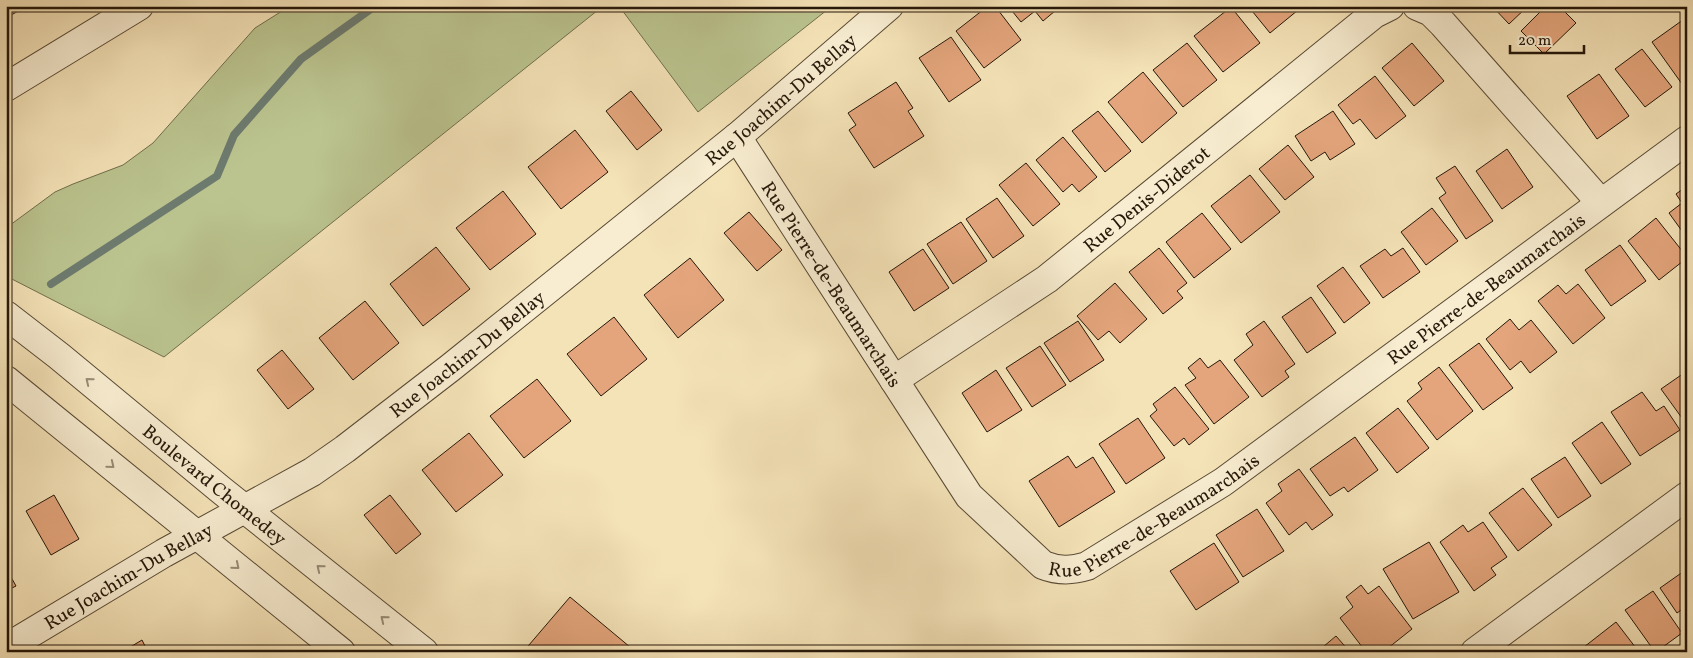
<svg xmlns="http://www.w3.org/2000/svg" width="1693" height="658" font-family="Vollkorn,serif">
  <rect width="100%" height="100%" fill="#f5e3b8"/>
  <filter id="stains"><feTurbulence type="fractalNoise" baseFrequency=".004" numOctaves="4"/><feColorMatrix values="0 0 0 0 .2 0 0 0 0 .09 0 0 0 0 .02 0 0 0 .5 -.17"/></filter>
  <radialGradient id="worn" r=".72"><stop offset=".6" stop-color="#630" stop-opacity="0"/><stop offset="1" stop-color="#630" stop-opacity=".3"/></radialGradient>
  <g fill="#bbc48f" stroke="#706e4c">
    <polygon points="290,6 603,6 164,357 6,276 6,228 55,192 73,184 123,165 153,143 255,28"/>
    <polygon points="619,6 832,6 698,112"/>
  </g>
  <g fill="none" stroke-linecap="round" stroke-linejoin="round">
    <polyline stroke="#6d7b6f" stroke-width="8" points="51,284 217,176 234,135 301,59 375,6"/>
  </g>
  <g fill="#e4a57c" stroke="#251709">
    <polygon points="6,6 27,6 6,18"/>
    <polygon points="988,6 995,6 1021,40 984,68 956,31"/>
    <polygon points="1008,6 1061,6 1043,21 1035,11 1021,22"/>
    <polygon points="1248,6 1303,6 1270,33"/>
    <polygon points="1492,6 1528,6 1509,24"/>
    <polygon points="1546,6 1559,6 1576,23 1544,54 1521,31"/>
    <polygon points="1231,7 1260,43 1223,72 1194,36"/>
    <polygon points="1687,17 1687,80 1682,84 1652,42"/>
    <polygon points="951,37 981,80 949,102 919,58"/>
    <polygon points="1187,43 1217,80 1183,107 1153,70"/>
    <polygon points="1412,43 1444,81 1414,106 1382,68"/>
    <polygon points="1642,49 1672,87 1645,107 1615,69"/>
    <polygon points="1143,72 1177,113 1142,143 1108,102"/>
    <polygon points="1599,74 1629,116 1597,139 1567,96"/>
    <polygon points="1375,76 1406,116 1376,139 1360,119 1353,124 1338,105"/>
    <polygon points="896,82 913,108 908,111 924,136 874,168 849,130 856,125 848,113"/>
    <polygon points="631,91 662,130 637,150 606,111"/>
    <polygon points="1098,111 1131,151 1105,172 1072,131"/>
    <polygon points="1333,111 1355,144 1330,160 1325,152 1311,161 1295,136"/>
    <polygon points="575,130 608,172 561,209 528,167"/>
    <polygon points="1063,137 1097,177 1079,192 1072,184 1063,192 1036,160"/>
    <polygon points="1288,145 1314,177 1285,200 1259,169"/>
    <polygon points="1507,149 1533,187 1502,209 1476,171"/>
    <polygon points="1026,163 1060,204 1033,226 999,185"/>
    <polygon points="1455,166 1493,221 1466,239 1439,198 1446,193 1436,178"/>
    <polygon points="1250,175 1280,212 1241,243 1211,206"/>
    <polygon points="1687,186 1687,238 1669,213 1682,203 1676,194"/>
    <polygon points="503,191 536,234 490,270 456,228"/>
    <polygon points="997,198 1024,236 993,258 966,219"/>
    <polygon points="1432,208 1458,241 1426,265 1401,232"/>
    <polygon points="749,212 782,250 757,271 724,233"/>
    <polygon points="1202,213 1231,249 1194,278 1166,242"/>
    <polygon points="1656,218 1687,257 1687,258 1659,280 1628,241"/>
    <polygon points="961,222 987,261 953,284 927,244"/>
    <polygon points="1620,245 1646,281 1611,306 1585,270"/>
    <polygon points="436,247 470,289 423,326 390,284"/>
    <polygon points="1159,248 1187,283 1177,291 1183,298 1163,314 1129,272"/>
    <polygon points="1403,248 1420,272 1383,298 1360,266 1385,249 1391,256"/>
    <polygon points="923,249 949,288 914,311 889,272"/>
    <polygon points="690,258 724,300 678,338 644,295"/>
    <polygon points="1343,267 1370,303 1344,323 1317,286"/>
    <polygon points="1115,283 1147,319 1120,343 1109,331 1098,340 1077,316"/>
    <polygon points="1578,284 1605,318 1573,344 1538,301 1558,285 1566,294"/>
    <polygon points="1311,297 1336,333 1307,353 1282,317"/>
    <polygon points="365,301 399,343 353,380 319,338"/>
    <polygon points="614,317 647,359 601,396 567,354"/>
    <polygon points="1510,319 1519,330 1531,320 1557,352 1530,373 1521,361 1510,370 1486,339"/>
    <polygon points="1078,321 1104,360 1070,382 1044,343"/>
    <polygon points="1264,321 1295,364 1285,371 1289,377 1262,397 1234,360 1253,345 1246,334"/>
    <polygon points="1479,343 1513,388 1483,410 1449,365"/>
    <polygon points="1040,346 1066,385 1032,407 1006,368"/>
    <polygon points="282,350 314,389 288,409 257,370"/>
    <polygon points="1200,358 1208,368 1220,360 1249,397 1214,424 1185,385 1196,378 1188,368"/>
    <polygon points="1439,367 1473,411 1437,440 1407,401 1422,389 1418,383"/>
    <polygon points="996,370 1022,410 987,432 962,393"/>
    <polygon points="1687,371 1687,425 1661,389"/>
    <polygon points="537,379 571,421 524,458 490,416"/>
    <polygon points="1175,387 1209,429 1189,445 1184,438 1174,446 1150,416 1157,410 1153,404"/>
    <polygon points="1642,392 1656,411 1664,406 1680,430 1640,456 1611,412"/>
    <polygon points="1398,408 1429,448 1397,473 1366,433"/>
    <polygon points="1138,418 1165,458 1126,484 1099,444"/>
    <polygon points="1602,422 1631,464 1601,484 1572,443"/>
    <polygon points="469,433 503,475 456,512 422,470"/>
    <polygon points="1355,437 1378,470 1348,492 1344,487 1330,496 1310,469"/>
    <polygon points="1068,456 1076,468 1093,457 1115,492 1059,527 1029,481"/>
    <polygon points="1565,457 1591,496 1558,518 1531,479"/>
    <polygon points="1299,469 1333,515 1312,530 1306,522 1289,535 1266,503 1282,491 1278,484"/>
    <polygon points="1523,488 1552,525 1518,551 1489,513"/>
    <polygon points="54,495 79,539 51,555 26,511"/>
    <polygon points="390,495 421,534 396,554 364,515"/>
    <polygon points="1257,509 1284,551 1243,577 1216,535"/>
    <polygon points="1483,522 1507,557 1491,568 1496,575 1474,591 1440,542 1463,525 1468,532"/>
    <polygon points="1429,542 1459,592 1413,619 1383,569"/>
    <polygon points="1214,543 1239,582 1196,610 1170,571"/>
    <polygon points="6,568 16,586 6,591"/>
    <polygon points="1687,569 1687,606 1677,613 1660,588"/>
    <polygon points="1361,585 1368,594 1379,586 1412,629 1383,652 1366,652 1340,618 1353,607 1346,597"/>
    <polygon points="1653,591 1682,633 1656,652 1655,652 1625,610"/>
    <polygon points="570,597 636,652 523,652"/>
    <polygon points="1616,622 1639,652 1588,652 1584,647"/>
    <polygon points="1336,636 1350,652 1317,652"/>
    <polygon points="142,640 148,652 122,652"/>
  </g>
  <g fill="none" stroke-linecap="round" stroke-linejoin="round">
    <g stroke="#594a35" stroke-width="30">
      <g id="minor">
        <polyline points="1417,6 1431,12 1443,24 1601,203"/>
        <polyline points="6,87 139,6"/>
        <path id="s1" d="M 737,137 L 969,496 L 1043,565 C 1058,571 1071,571 1087,566 L 1223,482 L 1687,140"/>
        <path id="s2" d="M 6,315 L 59,356 L 221,490 L 424,652"/>
        <polyline points="6,380 341,652"/>
        <path id="s3" d="M 894,380 L 1047,279 L 1374,14 L 1390,6"/>
        <path id="s4" d="M 6,648 L 164,553 L 312,472 L 345,449 L 450,368 L 737,137 L 889,6"/>
        <polyline points="1475,652 1687,496"/>
      </g>
    </g>
    <use href="#minor" stroke="#f8edd1" stroke-width="28"/>
  </g>
  <defs><path id="oneway-chevron" d="M-2-3.5L2.5 0L-2 3.5" fill="none" stroke-width="1.6" stroke-linecap="round" stroke-linejoin="round" transform="scale(1.25)"/></defs>
  <g stroke="#998d77">
    <use href="#oneway-chevron" transform="translate(89 381) rotate(-141)"/>
    <use href="#oneway-chevron" transform="translate(111 465) rotate(39)"/>
    <use href="#oneway-chevron" transform="translate(236 566) rotate(40)"/>
    <use href="#oneway-chevron" transform="translate(320 568) rotate(-141)"/>
    <use href="#oneway-chevron" transform="translate(384 619) rotate(-141)"/>
  </g>
  <g text-anchor="middle" stroke-width="4" stroke-linejoin="round" paint-order="stroke">
    <g font-size="19" fill="#251709" stroke="#f8edd1">
      <text dy="7" stroke="none"><textPath href="#s4" startOffset="952">Rue Joachim-Du Bellay</textPath></text>
      <text dy="7" stroke="none"><textPath href="#s3" startOffset="311">Rue Denis-Diderot</textPath></text>
      <text dy="7" stroke="none"><textPath href="#s1" startOffset="175">Rue Pierre-de-Beaumarchais</textPath></text>
      <text dy="7" stroke="none"><textPath href="#s1" startOffset="1060">Rue Pierre-de-Beaumarchais</textPath></text>
      <text dy="7" stroke="none"><textPath href="#s4" startOffset="548">Rue Joachim-Du Bellay</textPath></text>
      <text dy="7" stroke="none"><textPath href="#s2" startOffset="269">Boulevard Chomedey</textPath></text>
      <text dy="7" stroke="none"><textPath href="#s1" startOffset="655">Rue Pierre-de-Beaumarchais</textPath></text>
      <text dy="7" stroke="none"><textPath href="#s4" startOffset="142">Rue Joachim-Du Bellay</textPath></text>
    </g>
  </g>
  <rect width="1693" height="658" fill="none" stroke="#f5e3b8" stroke-width="25"/>
  <rect x="8" y="8" width="1678" height="643" fill="none" stroke="#251709" stroke-width="2.5"/>
  <rect x="12" y="12" width="1668" height="633" fill="none" stroke="#251709"/>
  <path d="M1510 45v8h74v-8" fill="none" stroke="#251709" stroke-width="2.5"/>
  <text x="1518" y="45" font-size="15" fill="#251709" stroke="#f8edd1" stroke-width="4" paint-order="stroke">20 m</text>
  <rect width="100%" height="100%" filter="url(#stains)"/>
  <rect width="100%" height="100%" fill="url(#worn)"/>
</svg>
